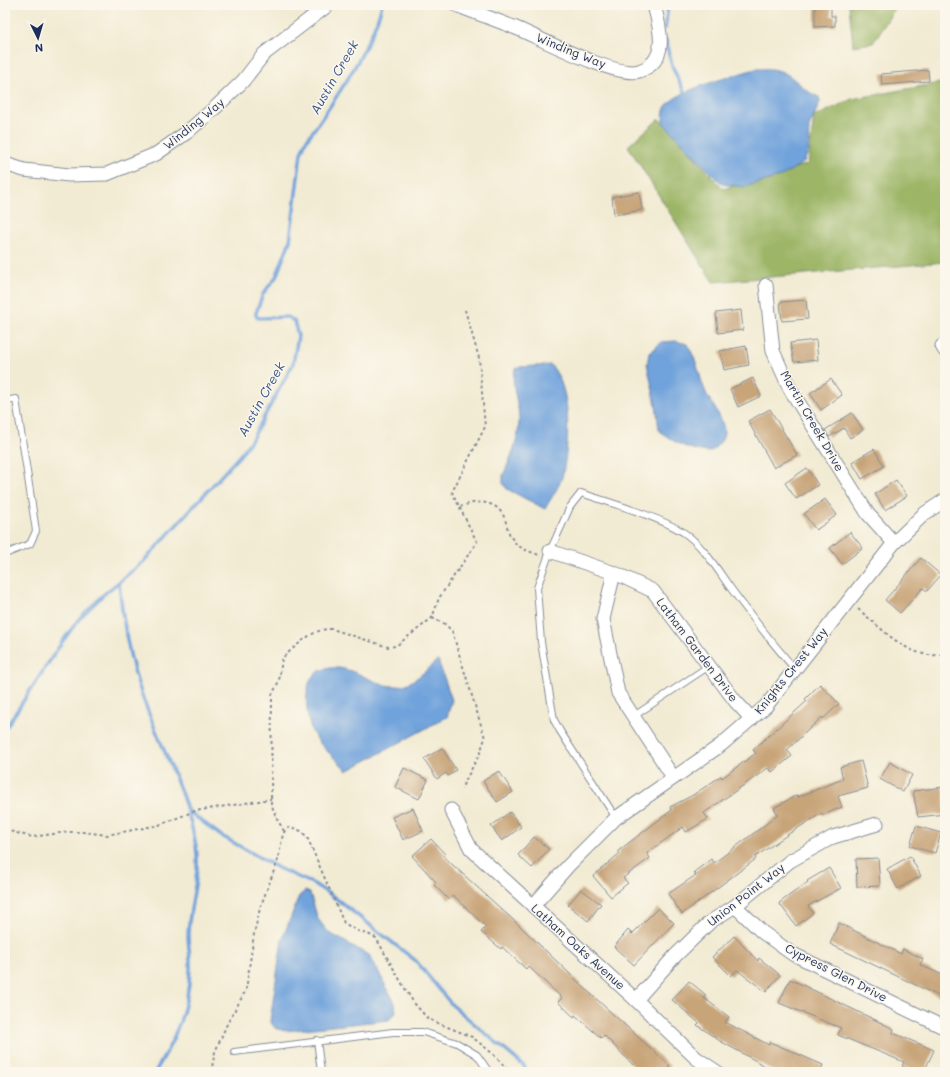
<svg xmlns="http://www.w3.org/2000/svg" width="950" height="1077" font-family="Mali,sans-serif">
  <rect width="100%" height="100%" fill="#fbf7ec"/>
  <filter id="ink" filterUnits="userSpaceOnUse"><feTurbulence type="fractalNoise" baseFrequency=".025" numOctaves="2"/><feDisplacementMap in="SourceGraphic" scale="8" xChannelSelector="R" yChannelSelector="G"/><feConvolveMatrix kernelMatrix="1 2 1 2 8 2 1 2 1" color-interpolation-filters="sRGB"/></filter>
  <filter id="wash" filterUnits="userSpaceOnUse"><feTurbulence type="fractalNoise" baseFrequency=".012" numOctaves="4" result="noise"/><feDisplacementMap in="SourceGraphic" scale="16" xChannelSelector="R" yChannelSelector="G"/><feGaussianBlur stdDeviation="0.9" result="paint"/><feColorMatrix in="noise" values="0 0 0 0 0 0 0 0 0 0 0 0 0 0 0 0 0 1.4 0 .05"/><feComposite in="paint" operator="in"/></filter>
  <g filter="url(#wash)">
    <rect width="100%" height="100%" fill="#f2ebd3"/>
    <g fill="#9cb566" stroke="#5c7262">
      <polygon points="849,5 897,5 873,43 853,46"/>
      <polygon points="945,82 945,262 713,282 628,146 659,119 679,139 723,189 808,164 814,117 852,99"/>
    </g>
    <g fill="#70a2db" stroke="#46689c">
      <path d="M 755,69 C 762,69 770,68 777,70 C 794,74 803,92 819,97 L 820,102 L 809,127 L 808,152 L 804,162 L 780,177 L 744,187 L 722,184 L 663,123 C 663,117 663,109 667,105 C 680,89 733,76 755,69 Z"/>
      <path d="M 676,341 L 687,344 C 697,359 699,376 706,393 C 711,403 725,421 724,433 C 723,442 716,447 710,452 C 691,451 673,443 659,430 L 656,405 L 647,364 L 649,354 L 661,342 Z"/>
      <path d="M 551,365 C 573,391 569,442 563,473 C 561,485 551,498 545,509 L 507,489 L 503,483 L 503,476 C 511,457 520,437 519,416 C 518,400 510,384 515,369 L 520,367 Z"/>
      <path d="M 438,660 L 452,700 L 447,717 L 347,771 C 337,760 322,748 314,735 C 306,723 304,692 311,679 C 316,670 328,667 337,668 C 358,669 377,688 398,686 C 413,685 427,669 438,660 Z"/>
      <polygon points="305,891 310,893 318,919 328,932 370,956 395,1003 396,1013 389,1020 286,1031 275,1028 270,1021 282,940 299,896"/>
    </g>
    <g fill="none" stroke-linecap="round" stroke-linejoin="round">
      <g stroke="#70a2db" stroke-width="3.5">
        <polyline points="665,28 668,5"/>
        <path d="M 666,40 C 669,62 677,78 687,97"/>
        <path d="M 119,583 C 122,619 130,664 143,698 C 161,747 187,795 196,846 C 201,876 189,905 188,934 C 188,946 191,958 190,970 C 189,1006 174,1042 155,1072"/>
        <path d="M 5,729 L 62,642 L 79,619 L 103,595 L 143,562 L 241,454 L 252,439 L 293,364 L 298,336 L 294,321 L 288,317 L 259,318 L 256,316 L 256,313 L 263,294 L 276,277 L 290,241 L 301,153 L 306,141 C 333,103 370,50 382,5"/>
        <polyline points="187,810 220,835 280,869 314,884 334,897 416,961 452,1005 524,1066 527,1072"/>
      </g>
    </g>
    <g id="blocks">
      <g fill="#c8a479">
        <polygon points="815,5 831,5 831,16 835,16 835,26 815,27"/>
        <polygon points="928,70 929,81 882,85 881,74"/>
        <polygon points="639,192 642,210 614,215 612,197"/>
        <polygon points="806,300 808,319 782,321 780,302"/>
        <polygon points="741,310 743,330 718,333 716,313"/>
        <polygon points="816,340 818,360 794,362 790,343"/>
        <polygon points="746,346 749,365 724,370 720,351"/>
        <polygon points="753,378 761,396 738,407 730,389"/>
        <polygon points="831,379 842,395 821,410 810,393"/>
        <polygon points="770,409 797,455 774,468 748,421"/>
        <polygon points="852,413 863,430 850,438 844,428 829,437 825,430"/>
        <polygon points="874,449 884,466 862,479 852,462"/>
        <polygon points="807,468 818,485 796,499 785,483"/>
        <polygon points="896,480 907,496 885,510 875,494"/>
        <polygon points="825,499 837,515 816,530 804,514"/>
        <polygon points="850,532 863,548 842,564 830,548"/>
        <polygon points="921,558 941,575 927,591 923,588 900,613 885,600"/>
        <polygon points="820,684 839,704 823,719 822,717 787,750 792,756 772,772 768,768 704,813 708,819 686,832 683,827 647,853 650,858 623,878 628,883 611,897 593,876 620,853 618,851 672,810 670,807 693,795 721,776 722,778 756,753 753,750 807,701 805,699"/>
        <polygon points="442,748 456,770 448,776 446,773 437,779 424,759"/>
        <polygon points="861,761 868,788 838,796 842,807 823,815 822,813 790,833 755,857 756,859 682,914 668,894 696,875 694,872 711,859 714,863 778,815 774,808 797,795 798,797 843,779 840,767"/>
        <polygon points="890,762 912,775 903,792 880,779"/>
        <polygon points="404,768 428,780 419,799 395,787"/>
        <polygon points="499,771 513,792 497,802 483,781"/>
        <polygon points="944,787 945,814 918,817 913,791"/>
        <polygon points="413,808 423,831 403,840 392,817"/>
        <polygon points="510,812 521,827 502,841 491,826"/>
        <polygon points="916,826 941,833 935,853 910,846"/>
        <polygon points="534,837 549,849 532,868 518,855"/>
        <polygon points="431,839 445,854 443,856 521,927 593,996 670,1066 665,1072 629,1072 634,1066 604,1035 601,1038 575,1015 574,1017 558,1002 562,998 528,966 526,969 502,947 501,949 481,932 486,927 453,895 449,900 434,885 436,882 412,856"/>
        <polygon points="910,856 921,876 898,889 887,869"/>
        <polygon points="878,858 880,886 857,887 856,859"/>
        <polygon points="829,868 841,888 808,906 813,913 796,926 779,903 808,882 807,881"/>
        <polygon points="581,889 601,904 588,921 568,905"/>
        <polygon points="658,908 674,923 634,965 614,947 628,930 632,934"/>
        <polygon points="839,923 901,954 903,949 923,959 920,965 945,976 945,999 830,944"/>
        <polygon points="734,936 758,961 759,958 780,975 766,992 737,970 731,976 712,957"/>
        <polygon points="790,979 894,1029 893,1033 934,1050 924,1072 916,1072 902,1066 904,1062 838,1035 841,1028 779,1003"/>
        <polygon points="689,981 706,995 704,998 729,1017 725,1022 769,1045 770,1042 823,1065 820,1072 776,1072 720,1041 697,1025 699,1023 672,1000"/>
      </g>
    </g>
  </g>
  <g filter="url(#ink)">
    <use href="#blocks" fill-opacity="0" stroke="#868d98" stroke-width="1"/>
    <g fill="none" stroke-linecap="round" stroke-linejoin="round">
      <g stroke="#868d98" stroke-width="8">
        <g id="service">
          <polyline points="5,401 16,399 36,531 30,544 5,554"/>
          <polyline points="634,716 709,666"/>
          <path d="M 616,818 L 560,731 L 554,720 L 541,642 L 537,588 L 550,551 L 570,507 L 581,493 C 611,503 657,516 683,532 C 704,546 718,571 732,590 C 752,617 773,644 795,669"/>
          <polyline points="317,1040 321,1072"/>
          <polyline points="234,1052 393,1032 423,1032 457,1043 477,1055 489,1072"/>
        </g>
      </g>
      <g stroke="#868d98" stroke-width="15">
        <g id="minor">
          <path d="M 456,5 C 476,13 496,20 516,28 C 540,38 616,78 639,71 C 670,61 660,28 654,5"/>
          <polyline points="5,164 24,170 69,175 107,174 156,154 186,133 216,107 243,81 264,54 328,5"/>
          <polyline points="766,285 773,351 790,389 868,514 894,543"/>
          <polyline points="942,346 945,351"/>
          <polyline points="550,551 617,574 653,591 736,702 752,719"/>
          <polyline points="614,573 603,619 618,693 673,777"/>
          <polyline points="451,810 471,849 636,1000 696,1058 717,1072"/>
          <polyline points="533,906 568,866 616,818 721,745 766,706 894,543 924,514 945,500"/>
          <polyline points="735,906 762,932 791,953 945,1028"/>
          <polyline points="636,1000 674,957 710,922 735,906 790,861 833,837 877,824"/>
        </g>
      </g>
      <g stroke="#868d98" stroke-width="2" stroke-dasharray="3 3" stroke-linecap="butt">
        <path d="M 460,507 C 476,500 497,499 505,519 C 507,526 508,533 513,540 C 519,549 529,551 539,555"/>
        <path d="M 858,609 C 883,629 910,662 945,654"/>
        <polyline points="432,618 445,624 452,631 485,738 480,753 461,789"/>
        <polyline points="5,830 32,837 67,832 83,832 107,835 159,825 195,811 271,799"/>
        <path d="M 284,831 L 276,817 L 271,803 L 272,695 L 279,681 L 282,658 C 297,646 312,628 332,629 L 388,647 L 396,646 L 432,618 L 439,598 L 477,542 L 452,492 L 485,427 L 479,358 L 465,310"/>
        <polyline points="211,1072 215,1052 227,1024 246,990 254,934 260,908 278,860 283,834 286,829 291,827 301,831 307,837 344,923 358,931 370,935 376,938 404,987 414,1003 428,1019 472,1037 492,1053 510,1072"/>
      </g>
      <use href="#service" stroke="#fff" stroke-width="6"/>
      <use href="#minor" stroke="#fff" stroke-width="13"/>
    </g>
  </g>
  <g text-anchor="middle" stroke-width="3" stroke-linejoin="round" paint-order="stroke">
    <g font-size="12" fill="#1b2f5e" stroke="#fbf7ec">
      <text transform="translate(571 51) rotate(22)" y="4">Winding Way</text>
      <text transform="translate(194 124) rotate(-39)" y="4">Winding Way</text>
      <text transform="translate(812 421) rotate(60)" y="4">Martin Creek Drive</text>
      <text transform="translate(697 650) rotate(53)" y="4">Latham Garden Drive</text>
      <text transform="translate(791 671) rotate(-51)" y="4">Knights Crest Way</text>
      <text transform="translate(746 895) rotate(-38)" y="4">Union Point Way</text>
      <text transform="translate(578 947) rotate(42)" y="4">Latham Oaks Avenue</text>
      <text transform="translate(836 973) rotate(27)" y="4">Cypress Glen Drive</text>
    </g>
    <g font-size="13" font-style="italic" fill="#39578a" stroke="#fbf7ec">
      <text transform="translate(334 77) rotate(-60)" y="5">Austin Creek</text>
      <text transform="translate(261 399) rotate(-61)" y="5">Austin Creek</text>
    </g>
  </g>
  <rect width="950" height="1077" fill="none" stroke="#fbf7ec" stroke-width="20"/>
  <g transform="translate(38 38) rotate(175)" stroke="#fbf7ec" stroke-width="3" paint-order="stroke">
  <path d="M0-3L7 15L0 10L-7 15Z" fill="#1b2f5e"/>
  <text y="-6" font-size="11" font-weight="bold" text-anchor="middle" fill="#1b2f5e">N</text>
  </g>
</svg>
